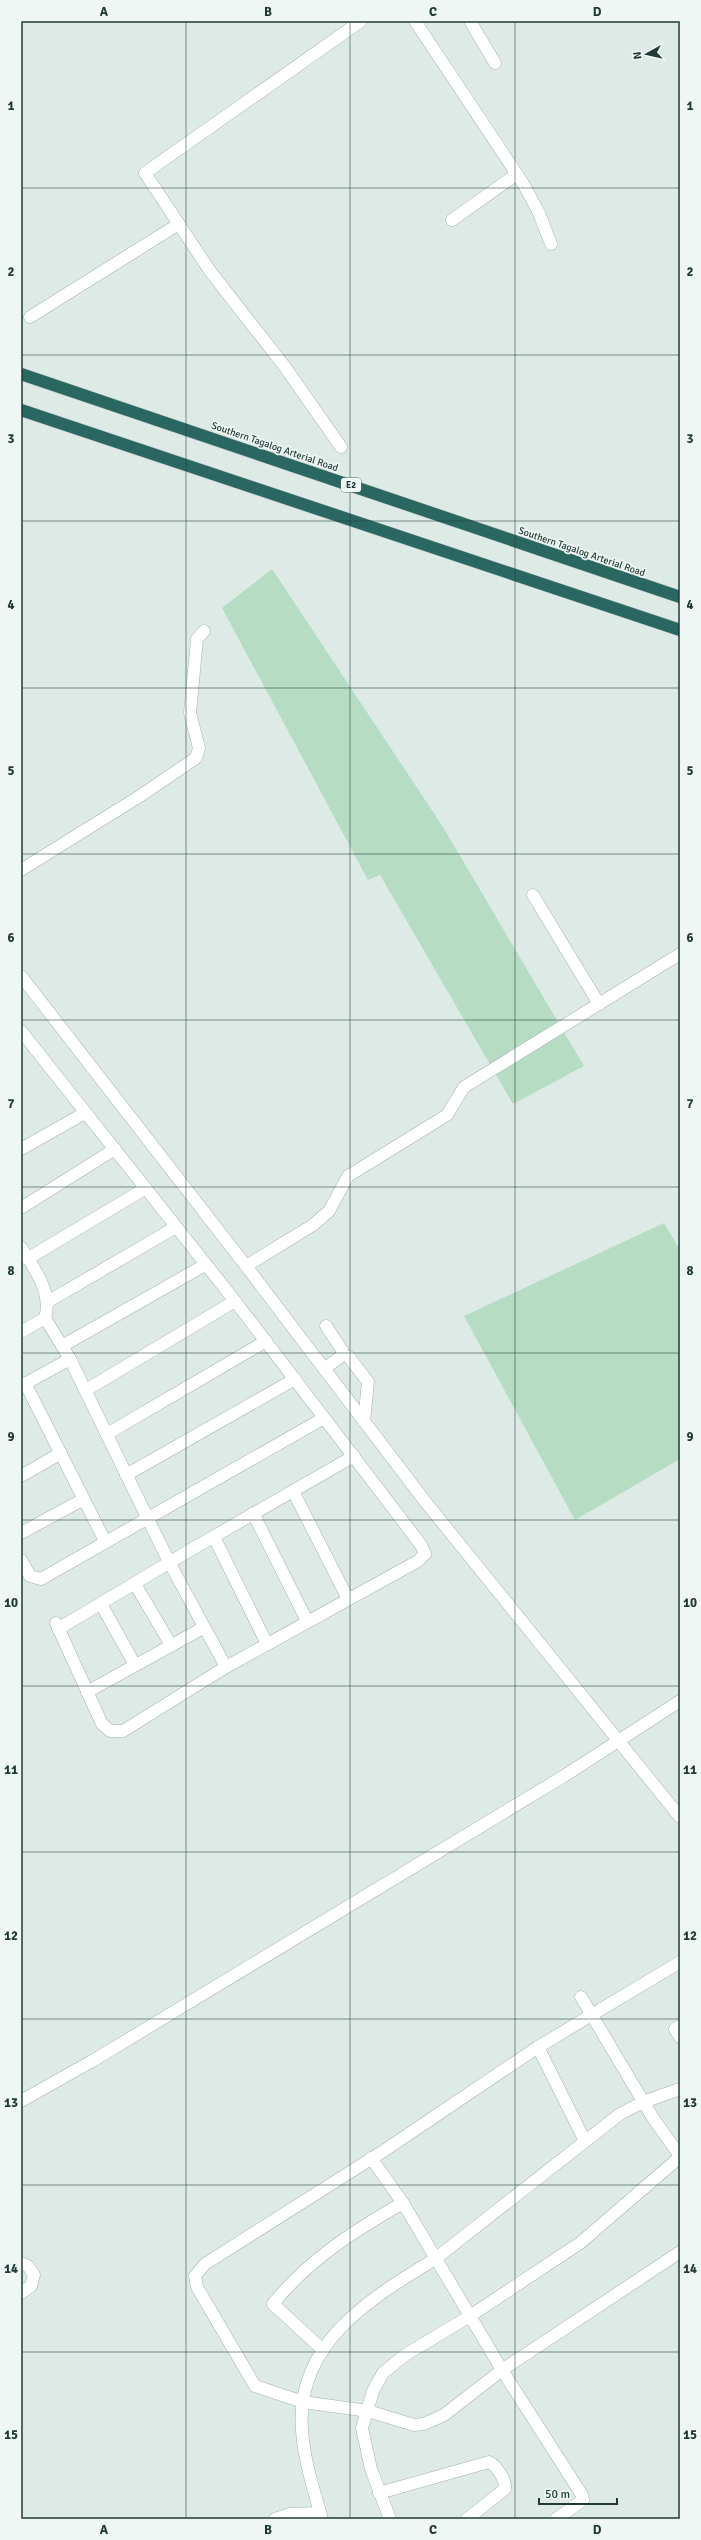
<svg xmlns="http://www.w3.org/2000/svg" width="701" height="2540" font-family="Signika,sans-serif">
  <rect width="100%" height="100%" fill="#deeae6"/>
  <g fill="#b6ddc4">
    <polygon points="272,569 443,827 584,1066 513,1104 380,875 368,880 222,608"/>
    <polygon points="664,1223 680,1250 680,1459 575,1520 464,1316"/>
  </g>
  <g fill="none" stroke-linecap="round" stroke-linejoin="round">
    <g stroke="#a1b2ae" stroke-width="13">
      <g id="minor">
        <polyline points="415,21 524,185 539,213 551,244"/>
        <polyline points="470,21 495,63"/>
        <polyline points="452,220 517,174"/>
        <polyline points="30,317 177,225"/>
        <polyline points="341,447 285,367 210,271 145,173 361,21"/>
        <polyline points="21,870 140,796 196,758 199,748 190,713 197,639 204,631"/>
        <polyline points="533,895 599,1004"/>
        <polyline points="21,976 246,1266 424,1500 680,1817"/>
        <polyline points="21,1031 235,1301 421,1545 425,1554 418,1561 226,1667 123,1731 110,1731 102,1724 56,1623"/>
        <polyline points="21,1149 85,1113"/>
        <polyline points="21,1208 115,1149"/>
        <path d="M 21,1247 C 34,1269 53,1292 45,1318 L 21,1332"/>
        <polyline points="27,1259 146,1188"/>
        <polyline points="246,1266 313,1225 329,1211 348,1176 447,1115 464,1087 680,954"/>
        <polyline points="49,1301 176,1227"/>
        <polyline points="45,1318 70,1359 169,1562 226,1667"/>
        <polyline points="62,1346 205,1265"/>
        <polyline points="349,1357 368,1382 364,1422"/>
        <polyline points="324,1369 343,1355 342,1350 326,1326"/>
        <polyline points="25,1383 105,1541"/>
        <polyline points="21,1386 70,1359"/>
        <polyline points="86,1390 235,1301"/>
        <polyline points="107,1434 266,1341"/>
        <polyline points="126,1475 295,1379"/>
        <polyline points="21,1476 61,1453"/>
        <polyline points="293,1491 348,1599"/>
        <polyline points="253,1513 307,1621"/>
        <polyline points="21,1533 84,1499"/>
        <polyline points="214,1537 267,1644"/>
        <polyline points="21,1560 30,1576 41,1579 324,1418"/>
        <polyline points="135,1584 171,1645"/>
        <polyline points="101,1604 135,1665"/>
        <polyline points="58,1629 192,1549 354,1456"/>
        <polyline points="87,1692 203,1628"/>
        <polyline points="680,1962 538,2047 385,2150 205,2264 195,2276 197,2287 255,2386 303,2402 368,2411 414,2425 424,2424 444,2415 502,2370 680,2252"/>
        <polyline points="581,1997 653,2118 680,2156"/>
        <polyline points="680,2026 675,2029 680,2037"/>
        <polyline points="538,2047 585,2141"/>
        <polyline points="21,2101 94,2060 564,1776 680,1701"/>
        <polyline points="371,2158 403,2203 502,2370 582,2495 583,2500 556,2519"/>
        <polyline points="21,2263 28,2266 34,2275 31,2286 21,2293"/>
        <path d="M 323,2350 L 273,2304 C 307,2261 355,2230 403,2203"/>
        <path d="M 379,2493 L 489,2462 C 497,2466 506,2480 505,2489 L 467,2519"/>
        <polyline points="275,2519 290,2514 320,2513"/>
        <path d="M 322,2519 C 314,2490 304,2461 302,2430 C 295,2343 371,2298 435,2259 L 620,2114 L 643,2102 L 680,2089"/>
        <polyline points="390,2519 371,2469 362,2428 373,2391 383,2373 405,2355 470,2316 580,2243 680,2157"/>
      </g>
    </g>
    <g stroke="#bcc4c3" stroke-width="13">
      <g id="motorway">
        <polyline points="21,374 680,597"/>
        <polyline points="21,410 680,630"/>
      </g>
    </g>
    <use href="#minor" stroke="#fff" stroke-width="12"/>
    <use href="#motorway" stroke="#2a6760" stroke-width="12"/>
  </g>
  <path fill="none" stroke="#1f3a36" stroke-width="1" stroke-opacity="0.55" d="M 186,21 L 186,2519M 350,21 L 350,2519M 515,21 L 515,2519M 21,188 L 680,188M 21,355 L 680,355M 21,521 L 680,521M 21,688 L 680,688M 21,854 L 680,854M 21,1020 L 680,1020M 21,1187 L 680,1187M 21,1353 L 680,1353M 21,1520 L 680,1520M 21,1686 L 680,1686M 21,1852 L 680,1852M 21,2019 L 680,2019M 21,2185 L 680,2185M 21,2352 L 680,2352"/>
  <g text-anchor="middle" stroke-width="3.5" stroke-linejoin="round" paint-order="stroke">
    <rect fill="#eff7f4" stroke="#5d736f" stroke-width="1" x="341" y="478" width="20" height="14" rx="3"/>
    <g font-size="9" font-weight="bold" fill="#1f3a36">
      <text x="351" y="488">E2</text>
    </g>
    <g font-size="10" fill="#1f3a36" stroke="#eff7f4">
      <text transform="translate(275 446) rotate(19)" y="4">Southern Tagalog Arterial Road</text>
      <text transform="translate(582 551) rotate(19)" y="4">Southern Tagalog Arterial Road</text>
    </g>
  </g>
  <rect width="701" height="2540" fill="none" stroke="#eff7f4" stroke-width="44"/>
  <g transform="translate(647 54) rotate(262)" stroke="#eff7f4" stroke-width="3" paint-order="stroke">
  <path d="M0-3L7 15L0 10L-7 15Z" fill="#1f3a36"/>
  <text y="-6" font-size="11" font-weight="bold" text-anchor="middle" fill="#1f3a36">N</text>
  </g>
  <path d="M539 2498v6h78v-6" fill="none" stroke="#1f3a36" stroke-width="2"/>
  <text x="545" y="2498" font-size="12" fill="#1f3a36" stroke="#eff7f4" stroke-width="3" paint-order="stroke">50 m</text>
  <rect x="22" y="22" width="657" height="2496" fill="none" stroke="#1f3a36" stroke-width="1.5"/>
  <g font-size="13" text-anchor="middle" font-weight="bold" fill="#1f3a36">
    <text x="104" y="16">A</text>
    <text x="268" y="16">B</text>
    <text x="433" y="16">C</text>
    <text x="597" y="16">D</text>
    <text x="11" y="110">1</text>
    <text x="690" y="110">1</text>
    <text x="11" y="276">2</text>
    <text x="690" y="276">2</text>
    <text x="11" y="443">3</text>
    <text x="690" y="443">3</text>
    <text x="11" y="609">4</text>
    <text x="690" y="609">4</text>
    <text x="11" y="775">5</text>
    <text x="690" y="775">5</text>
    <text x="11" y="942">6</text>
    <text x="690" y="942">6</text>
    <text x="11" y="1108">7</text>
    <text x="690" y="1108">7</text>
    <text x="11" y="1275">8</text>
    <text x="690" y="1275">8</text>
    <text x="11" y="1441">9</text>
    <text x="690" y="1441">9</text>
    <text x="11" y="1607">10</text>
    <text x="690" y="1607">10</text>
    <text x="11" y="1774">11</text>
    <text x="690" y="1774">11</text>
    <text x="11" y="1940">12</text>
    <text x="690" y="1940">12</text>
    <text x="11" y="2107">13</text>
    <text x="690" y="2107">13</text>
    <text x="11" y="2273">14</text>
    <text x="690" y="2273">14</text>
    <text x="11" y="2439">15</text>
    <text x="690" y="2439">15</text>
    <text x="104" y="2534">A</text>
    <text x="268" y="2534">B</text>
    <text x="433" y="2534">C</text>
    <text x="597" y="2534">D</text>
  </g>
</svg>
